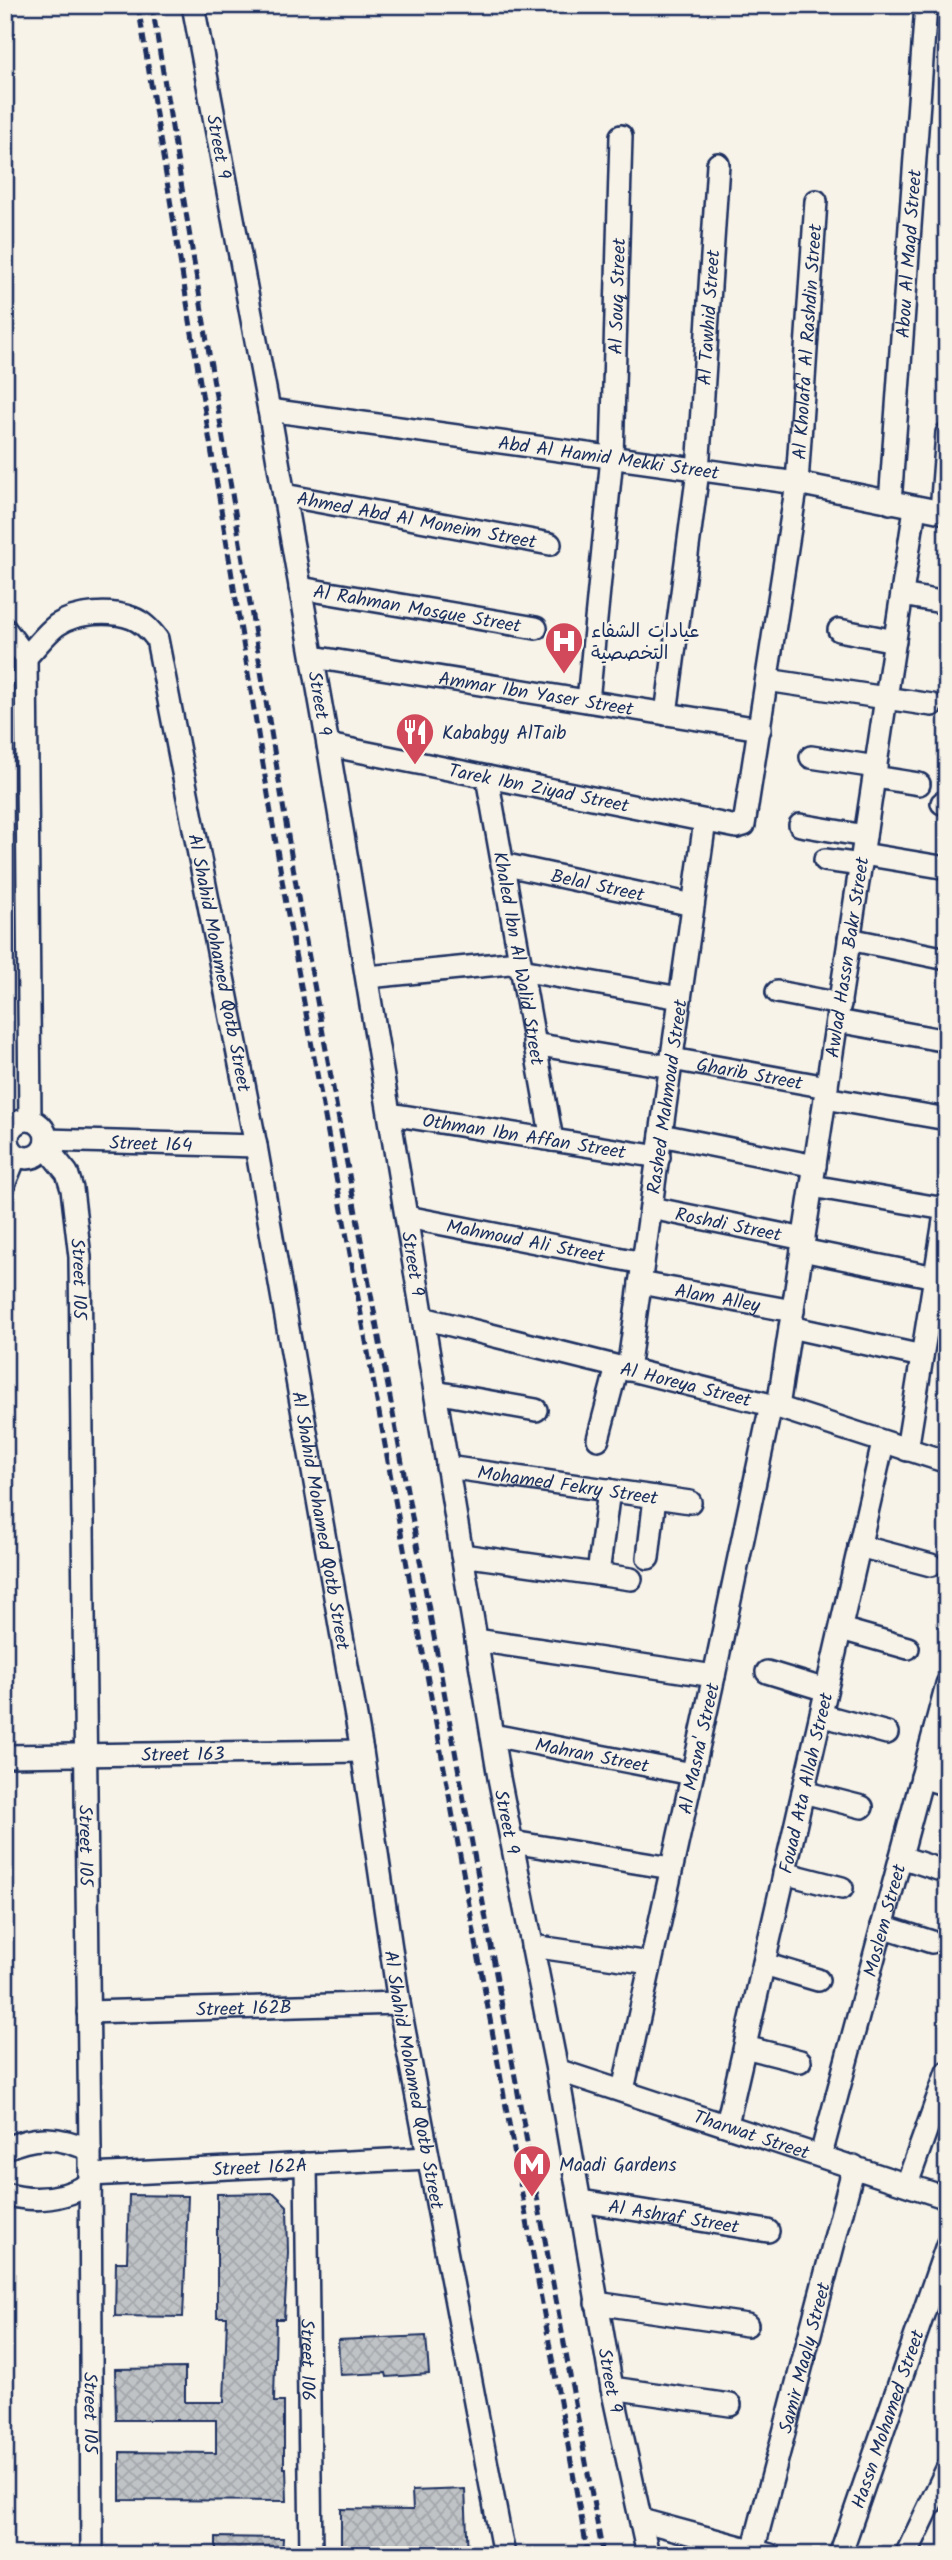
<svg xmlns="http://www.w3.org/2000/svg" width="952" height="2560" font-family="Kalam,'Playpen Sans Arabic',sans-serif">
  <defs>
    <pattern id="building-cross-hatch" width="8" height="8" patternUnits="userSpaceOnUse" patternTransform="scale(1.75)"><rect width="8" height="8" fill="#c0c3c5"/><path d="M0 0l8 8M0 8l8-8" fill="none" stroke="#a4a8ac"/></pattern>
  </defs>
  <rect width="100%" height="100%" fill="#f7f3e8"/>
  <filter id="ink" filterUnits="userSpaceOnUse"><feTurbulence type="fractalNoise" baseFrequency=".0143" numOctaves="2"/><feDisplacementMap in="SourceGraphic" scale="14" xChannelSelector="R" yChannelSelector="G"/><feConvolveMatrix kernelMatrix="1 2 1 2 8 2 1 2 1" color-interpolation-filters="sRGB"/></filter>
  <g filter="url(#ink)">
    <g fill="url(#building-cross-hatch)" stroke="#1b2f5e" stroke-width="2">
      <polygon points="274,2193 287,2206 288,2253 284,2319 276,2319 274,2402 284,2402 284,2468 286,2468 287,2501 120,2500 120,2452 216,2453 216,2420 116,2420 115,2369 185,2368 185,2402 224,2402 227,2317 217,2317 217,2194"/>
      <polygon points="129,2195 188,2196 183,2317 115,2316 116,2262 127,2262"/>
      <polygon points="426,2336 429,2374 387,2377 386,2373 340,2375 338,2340"/>
      <polygon points="465,2489 468,2555 341,2555 341,2509 413,2510 412,2491"/>
      <polygon points="216,2537 283,2538 282,2555 216,2555"/>
    </g>
    <g fill="none" stroke-linecap="round" stroke-linejoin="round">
      <g stroke="#1b2f5e" stroke-width="26">
        <g id="minor">
          <path id="s1" d="M 193,5 L 269,410 L 328,745 L 499,1778 L 557,2070 L 612,2388 L 648,2555"/>
          <path id="s2" d="M 269,410 L 797,483 L 947,513"/>
          <path id="s3" d="M 284,495 L 550,544"/>
          <path id="s4" d="M 890,503 L 926,5"/>
          <polyline points="941,512 947,433"/>
          <path id="s5" d="M 300,588 L 536,628"/>
          <polyline points="902,595 947,603"/>
          <polyline points="5,629 26,657 30,1120"/>
          <polyline points="839,630 895,641"/>
          <path id="s6" d="M 26,657 C 36,647 46,633 57,625 C 76,612 111,610 132,618 C 143,622 150,630 157,639 L 256,1146 L 362,1751 L 399,2003 L 504,2555"/>
          <path id="s7" d="M 313,657 L 760,729"/>
          <polyline points="767,680 932,705"/>
          <path id="s8" d="M 588,701 L 612,457 L 621,136"/>
          <path id="s9" d="M 666,714 L 698,471 L 718,164"/>
          <path id="s10" d="M 328,745 L 737,827 L 744,825 L 797,483 L 816,201"/>
          <polyline points="811,757 876,767"/>
          <path id="s11" d="M 487,777 L 552,1140"/>
          <polyline points="875,777 919,784"/>
          <polyline points="942,803 947,804"/>
          <polyline points="800,825 865,836"/>
          <polyline points="863,854 947,868"/>
          <polyline points="825,860 861,865"/>
          <path id="s12" d="M 502,864 L 693,905"/>
          <polyline points="849,939 947,959"/>
          <polyline points="521,970 680,998"/>
          <polyline points="368,977 519,962"/>
          <polyline points="777,992 840,1004"/>
          <polyline points="837,1021 947,1041"/>
          <polyline points="534,1044 671,1067"/>
          <path id="s13" d="M 672,1059 L 827,1087"/>
          <polyline points="825,1098 947,1119"/>
          <path id="s14" d="M 390,1114 L 659,1157"/>
          <circle cx="27" cy="1139" r="19"/>
          <polyline points="661,1135 815,1166"/>
          <path id="s15" d="M 46,1140 L 256,1146"/>
          <path id="s16" d="M 45,1146 L 67,1173 L 72,1189 L 80,1257 L 90,2150 L 92,2555"/>
          <polyline points="5,1182 16,1155"/>
          <polyline points="812,1186 945,1209"/>
          <path id="s17" d="M 651,1208 L 804,1239"/>
          <path id="s18" d="M 407,1217 L 643,1263"/>
          <polyline points="802,1250 935,1277"/>
          <path id="s19" d="M 640,1283 L 793,1311"/>
          <path id="s20" d="M 423,1318 L 771,1405 L 947,1462"/>
          <polyline points="790,1327 922,1356"/>
          <path id="s21" d="M 628,1370 L 705,821"/>
          <polyline points="435,1392 536,1410"/>
          <path id="s22" d="M 778,1407 L 915,508"/>
          <polyline points="598,1439 617,1367"/>
          <polyline points="907,1450 947,1202"/>
          <path id="s23" d="M 447,1467 L 690,1502"/>
          <polyline points="859,1546 931,1565"/>
          <polyline points="462,1555 631,1579"/>
          <polyline points="648,1558 655,1497"/>
          <polyline points="598,1574 609,1490"/>
          <polyline points="841,1629 908,1648"/>
          <polyline points="476,1640 714,1676"/>
          <polyline points="767,1672 826,1690"/>
          <polyline points="821,1715 887,1733"/>
          <path id="s24" d="M 492,1735 L 692,1774"/>
          <path id="s25" d="M 5,1756 L 362,1751"/>
          <polyline points="922,1777 947,1785"/>
          <polyline points="803,1792 862,1807"/>
          <polyline points="512,1842 671,1868"/>
          <polyline points="901,1857 947,1872"/>
          <polyline points="784,1873 842,1888"/>
          <polyline points="882,1926 932,1942"/>
          <polyline points="532,1946 650,1963"/>
          <polyline points="764,1964 818,1980"/>
          <path id="s26" d="M 88,2012 L 399,2003"/>
          <polyline points="745,2047 800,2061"/>
          <path id="s27" d="M 557,2070 L 947,2198"/>
          <path id="s28" d="M 623,2090 L 714,1676 L 771,1405"/>
          <path id="s29" d="M 727,2124 L 883,1443"/>
          <path d="M 5,2149 C 34,2134 61,2137 90,2150"/>
          <path id="s30" d="M 821,2155 L 947,1684"/>
          <path id="s31" d="M 306,2164 L 311,2555"/>
          <path id="s32" d="M 90,2175 L 428,2158"/>
          <polyline points="907,2184 947,2072"/>
          <path d="M 5,2194 C 36,2203 63,2199 90,2184"/>
          <path id="s33" d="M 581,2201 L 768,2231"/>
          <polyline points="596,2303 747,2325"/>
          <polyline points="612,2388 730,2405"/>
          <polyline points="641,2520 770,2555"/>
          <path id="s34" d="M 753,2551 L 854,2166"/>
          <path id="s35" d="M 840,2555 L 947,2245"/>
          <polyline points="906,2555 947,2469"/>
        </g>
      </g>
      <use href="#minor" stroke="#f7f3e8" stroke-width="21"/>
      <g stroke="#1b2f5e" stroke-width="5" stroke-dasharray="10 5" stroke-linecap="butt">
        <polyline points="138,5 286,904 588,2555"/>
        <polyline points="152,5 299,903 603,2555"/>
      </g>
    </g>
  </g>
  <defs>
    <g id="hospital-pin" transform="scale(2.0125)"><path d="M0 17L-7.5 6A9.5 9.5 0 1 1 7.5 6Z" fill="#d1495b" stroke="#f7f3e8"/><path d="M-5-5h3v3.5h4V-5h3V5h-3V1.5h-4V5h-3Z" fill="#fff"/></g>
    <g id="restaurant-pin" transform="scale(2.0125)"><path d="M0 17L-7.5 6A9.5 9.5 0 1 1 7.5 6Z" fill="#d1495b" stroke="#f7f3e8"/><path d="M-5-6h1v4h1v-4h1v4h1v-4h1v5L-1.5 .5V6h-2V.5L-5-1ZM5-6V6H3V1.5H1.5Q1.5-4 5-6Z" fill="#fff"/></g>
    <g id="metro-pin" transform="scale(2.0125)"><path d="M0 17L-7.5 6A9.5 9.5 0 1 1 7.5 6Z" fill="#d1495b" stroke="#f7f3e8"/><path d="M-5.5 5V-5H-3L0 0L3-5H5.5V5H3V-.5L0 4L-3-.5V5Z" fill="#fff"/></g>
  </defs>
  <g fill-rule="evenodd">
    <use href="#hospital-pin" x="564" y="641"/>
    <use href="#restaurant-pin" x="415" y="732"/>
    <use href="#metro-pin" x="532" y="2164"/>
  </g>
  <g text-anchor="middle" stroke-width="5" stroke-linejoin="round" paint-order="stroke">
    <g font-size="19" fill="#1b2f5e" stroke="#f7f3e8">
      <text dy="7" stroke="none"><textPath href="#s1" startOffset="144">Street 9</textPath></text>
      <text dy="7" stroke="none"><textPath href="#s4" startOffset="250">Abou Al Magd Street</textPath></text>
      <text dy="7" stroke="none"><textPath href="#s8" startOffset="406">Al Souq Street</textPath></text>
      <text dy="7" stroke="none"><textPath href="#s9" startOffset="399">Al Tawhid Street</textPath></text>
      <text dy="7" stroke="none"><textPath href="#s10" startOffset="912">Al Kholafa' Al Rashdin Street</textPath></text>
      <text dy="7" stroke="none"><textPath href="#s2" startOffset="343">Abd Al Hamid Mekki Street</textPath></text>
      <text dy="7" stroke="none"><textPath href="#s3" startOffset="135">Ahmed Abd Al Moneim Street</textPath></text>
      <text dy="7" stroke="none"><textPath href="#s5" startOffset="119">Al Rahman Mosque Street</textPath></text>
      <text dy="7" stroke="none"><textPath href="#s7" startOffset="226">Ammar Ibn Yaser Street</textPath></text>
      <text dy="7" stroke="none"><textPath href="#s1" startOffset="710">Street 9</textPath></text>
      <text dy="7" stroke="none"><textPath href="#s10" startOffset="215">Tarek Ibn Ziyad Street</textPath></text>
      <text dy="7" stroke="none"><textPath href="#s12" startOffset="98">Belal Street</textPath></text>
      <text dy="7" stroke="none"><textPath href="#s22" startOffset="455">Awlad Hassn Bakr Street</textPath></text>
      <text dy="7" stroke="none"><textPath href="#s11" startOffset="184">Khaled Ibn Al Walid Street</textPath></text>
      <text dy="7" stroke="none"><textPath href="#s6" startOffset="485">Al Shahid Mohamed Qotb Street</textPath></text>
      <text dy="7" stroke="none"><textPath href="#s13" startOffset="79">Gharib Street</textPath></text>
      <text dy="7" stroke="none"><textPath href="#s21" startOffset="276">Rashed Mahmoud Street</textPath></text>
      <text dy="7" stroke="none"><textPath href="#s14" startOffset="136">Othman Ibn Affan Street</textPath></text>
      <text dy="7" stroke="none"><textPath href="#s15" startOffset="105">Street 164</textPath></text>
      <text dy="7" stroke="none"><textPath href="#s17" startOffset="79">Roshdi Street</textPath></text>
      <text dy="7" stroke="none"><textPath href="#s18" startOffset="121">Mahmoud Ali Street</textPath></text>
      <text dy="7" stroke="none"><textPath href="#s1" startOffset="1278">Street 9</textPath></text>
      <text dy="7" stroke="none"><textPath href="#s16" startOffset="142">Street 105</textPath></text>
      <text dy="7" stroke="none"><textPath href="#s19" startOffset="79">Alam Alley</textPath></text>
      <text dy="7" stroke="none"><textPath href="#s20" startOffset="271">Al Horeya Street</textPath></text>
      <text dy="7" stroke="none"><textPath href="#s23" startOffset="122">Mohamed Fekry Street</textPath></text>
      <text dy="7" stroke="none"><textPath href="#s6" startOffset="1052">Al Shahid Mohamed Qotb Street</textPath></text>
      <text dy="7" stroke="none"><textPath href="#s28" startOffset="350">Al Masna' Street</textPath></text>
      <text dy="7" stroke="none"><textPath href="#s25" startOffset="178">Street 163</textPath></text>
      <text dy="7" stroke="none"><textPath href="#s24" startOffset="102">Mahran Street</textPath></text>
      <text dy="7" stroke="none"><textPath href="#s29" startOffset="350">Fouad Ata Allah Street</textPath></text>
      <text dy="7" stroke="none"><textPath href="#s1" startOffset="1844">Street 9</textPath></text>
      <text dy="7" stroke="none"><textPath href="#s16" startOffset="709">Street 105</textPath></text>
      <text dy="7" stroke="none"><textPath href="#s30" startOffset="243">Moslem Street</textPath></text>
      <text dy="7" stroke="none"><textPath href="#s26" startOffset="156">Street 162B</textPath></text>
      <text dy="7" stroke="none"><textPath href="#s6" startOffset="1619">Al Shahid Mohamed Qotb Street</textPath></text>
      <text dy="7" stroke="none"><textPath href="#s27" startOffset="205">Tharwat Street</textPath></text>
      <text dy="7" stroke="none"><textPath href="#s32" startOffset="170">Street 162A</textPath></text>
      <text dy="7" stroke="none"><textPath href="#s33" startOffset="94">Al Ashraf Street</textPath></text>
      <text dy="7" stroke="none"><textPath href="#s34" startOffset="200">Samir Magly Street</textPath></text>
      <text dy="7" stroke="none"><textPath href="#s31" startOffset="196">Street 106</textPath></text>
      <text dy="7" stroke="none"><textPath href="#s1" startOffset="2412">Street 9</textPath></text>
      <text dy="7" stroke="none"><textPath href="#s16" startOffset="1276">Street 105</textPath></text>
      <text dy="7" stroke="none"><textPath href="#s35" startOffset="144">Hassn Mohamed Street</textPath></text>
    </g>
    <g font-size="19" fill="#1b2f5e" stroke="#f7f3e8" text-anchor="start">
      <text x="591" y="637">عيادات الشفاء<tspan x="591" dy="22">التخصصية</tspan></text>
      <text x="442" y="739">Kababgy AlTaib</text>
      <text x="559" y="2171">Maadi Gardens</text>
    </g>
  </g>
  <rect width="952" height="2560" fill="none" stroke="#f7f3e8" stroke-width="28"/>
  <rect x="14" y="14" width="924" height="2532" fill="none" stroke="#1b2f5e" stroke-width="2.5" filter="url(#ink)"/>
</svg>
